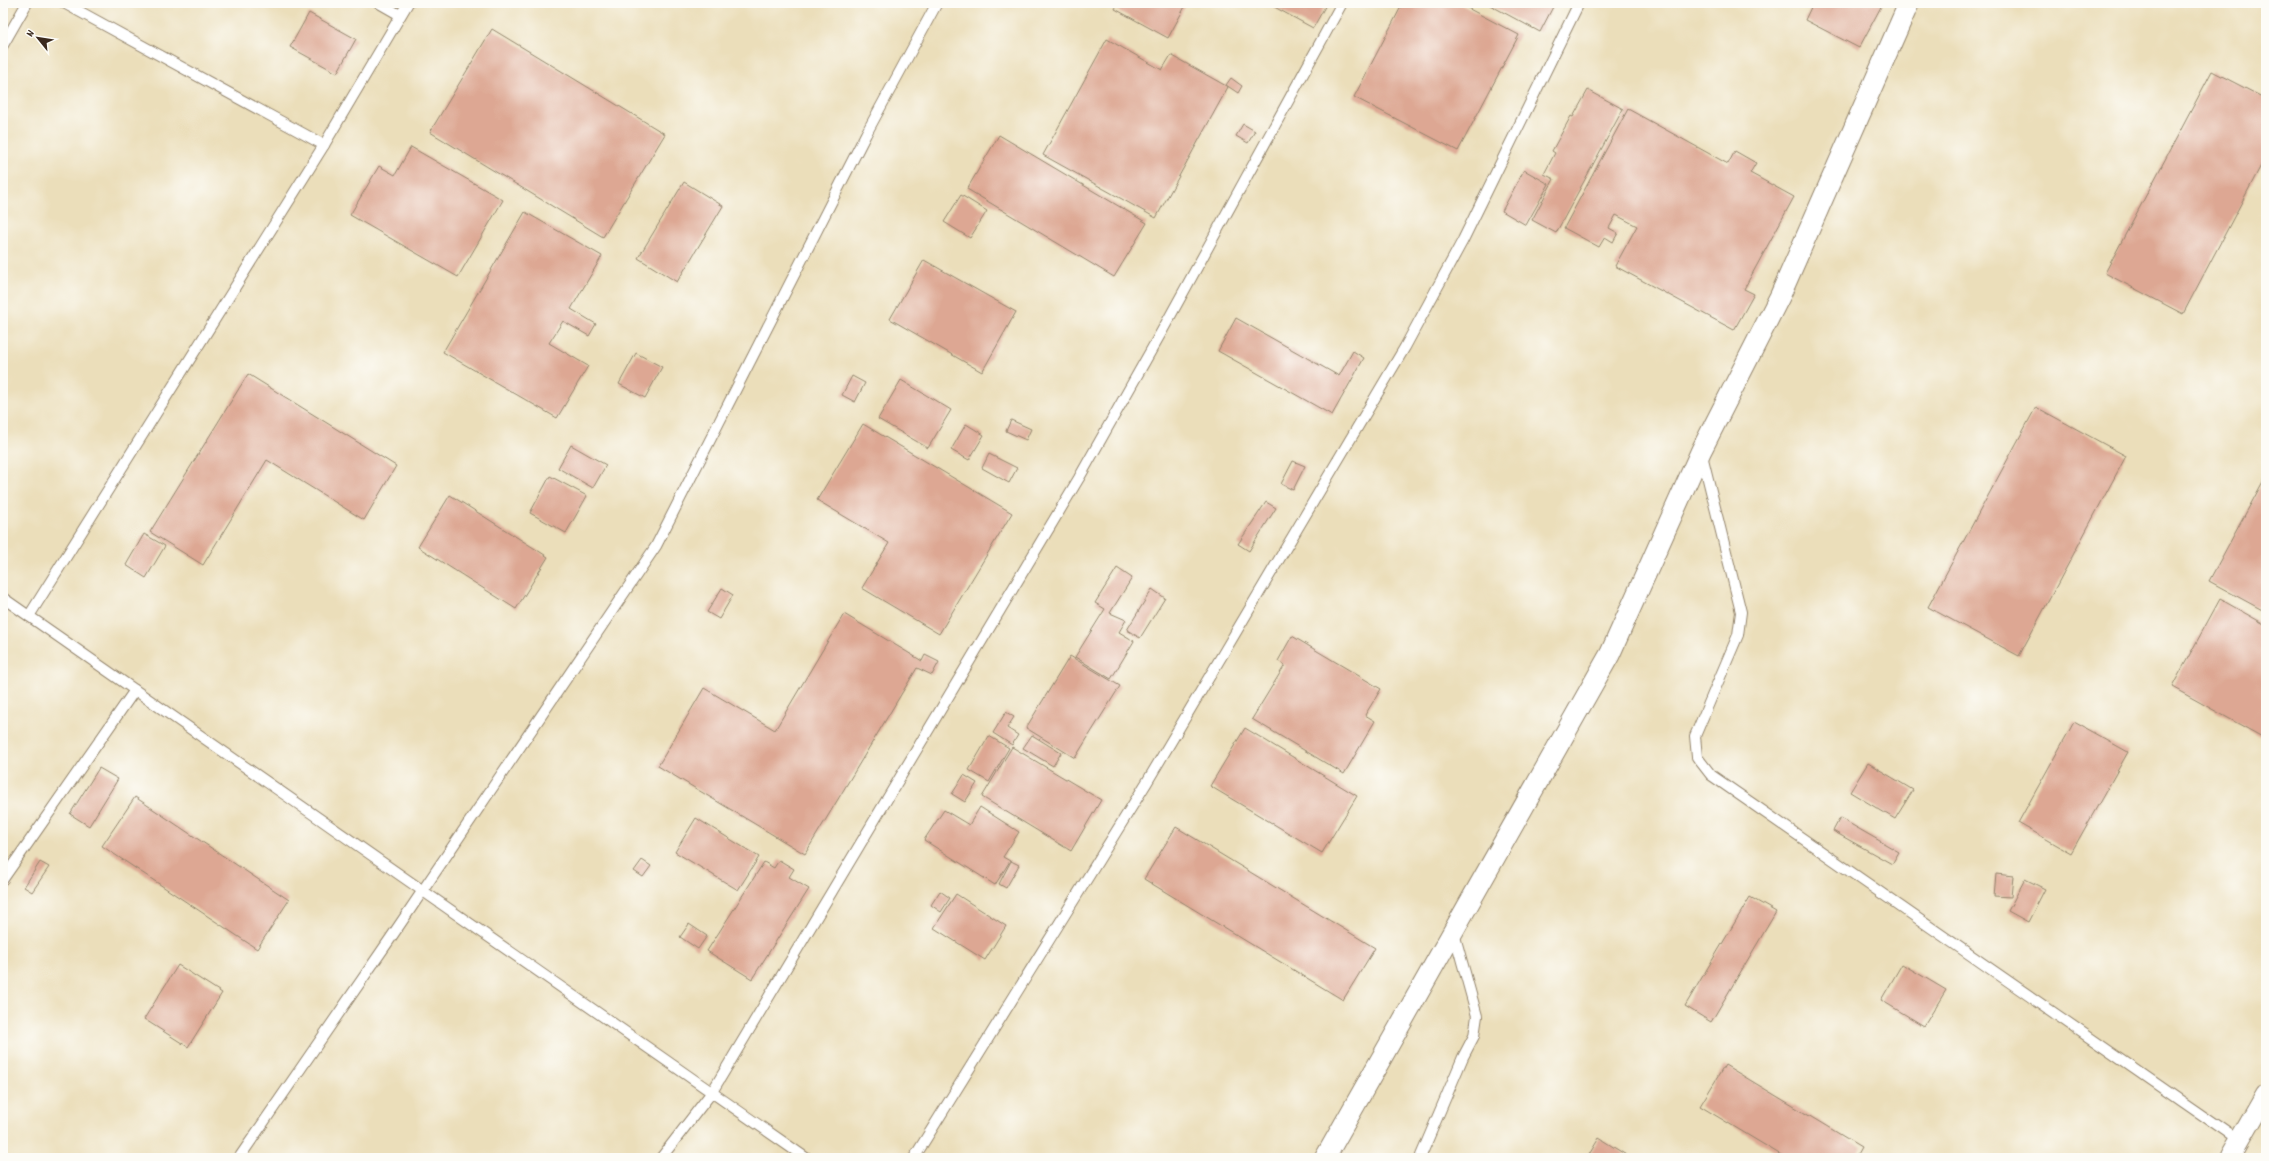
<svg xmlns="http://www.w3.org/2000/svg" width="2269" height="1161" font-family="Dekko,sans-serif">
  <rect width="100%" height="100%" fill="#fdfcf7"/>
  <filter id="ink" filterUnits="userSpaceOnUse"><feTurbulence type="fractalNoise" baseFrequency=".025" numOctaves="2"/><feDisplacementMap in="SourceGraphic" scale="8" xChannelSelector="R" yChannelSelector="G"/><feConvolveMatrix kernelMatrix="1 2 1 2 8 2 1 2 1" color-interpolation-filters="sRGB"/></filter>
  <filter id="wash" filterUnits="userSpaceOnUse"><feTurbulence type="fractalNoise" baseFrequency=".012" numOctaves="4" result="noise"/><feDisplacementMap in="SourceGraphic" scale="16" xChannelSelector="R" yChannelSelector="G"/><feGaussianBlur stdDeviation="0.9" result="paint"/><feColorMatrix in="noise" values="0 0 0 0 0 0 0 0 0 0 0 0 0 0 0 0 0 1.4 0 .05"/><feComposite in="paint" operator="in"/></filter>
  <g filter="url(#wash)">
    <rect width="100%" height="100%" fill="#ebdeba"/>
    <g id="blocks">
      <g fill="#dda793">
        <polygon points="1118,3 1187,3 1168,38 1115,9"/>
        <polygon points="1267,3 1327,3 1313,28"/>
        <polygon points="1403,3 1458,3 1519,35 1458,151 1354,97"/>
        <polygon points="1486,3 1555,3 1540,32"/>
        <polygon points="1813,3 1883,3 1859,48 1805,20"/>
        <polygon points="309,13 356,39 337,73 290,47"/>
        <polygon points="492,29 665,134 603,237 430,132"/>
        <polygon points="1107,39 1162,70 1171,55 1228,87 1156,218 1043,155"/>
        <polygon points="2212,71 2266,99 2266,156 2183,314 2105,273"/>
        <polygon points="1231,78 1242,86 1238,93 1226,85"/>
        <polygon points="1588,90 1623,109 1556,233 1532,220 1554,179 1544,174 1555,153 1552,151 1571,116 1573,117"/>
        <polygon points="1628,109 1728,164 1735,151 1756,163 1750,173 1794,197 1744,289 1754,294 1734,330 1615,266 1637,226 1616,215 1609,228 1618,233 1613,242 1605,237 1599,247 1564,228"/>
        <polygon points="1243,124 1255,131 1248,143 1236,136"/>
        <polygon points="999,135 1147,223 1114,277 967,189"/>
        <polygon points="411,147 503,200 458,277 350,215 379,166 395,175"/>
        <polygon points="1524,170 1549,184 1526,225 1502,211"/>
        <polygon points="684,182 723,206 677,282 638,258"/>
        <polygon points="961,195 987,211 970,238 944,222"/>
        <polygon points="525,212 602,256 571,309 596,324 589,336 563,321 549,343 588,366 557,418 443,352"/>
        <polygon points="924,260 1016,312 982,372 890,319"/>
        <polygon points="1236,318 1339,376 1353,351 1364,358 1332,415 1218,351"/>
        <polygon points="636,353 662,367 645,398 619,384"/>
        <polygon points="248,374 396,466 364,520 267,460 203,565 150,532"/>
        <polygon points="852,376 865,383 855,402 842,395"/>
        <polygon points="901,380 951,410 928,448 878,419"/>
        <polygon points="2036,407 2126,456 2019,656 1928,607"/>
        <polygon points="1011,420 1031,429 1026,440 1006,431"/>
        <polygon points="863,424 1012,513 939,634 862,588 889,543 817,500"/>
        <polygon points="966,424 984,435 969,460 951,450"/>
        <polygon points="571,445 606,465 593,488 558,468"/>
        <polygon points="989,454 1017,468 1009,483 982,468"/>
        <polygon points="1293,461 1305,466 1293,490 1281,484"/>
        <polygon points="550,476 587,496 566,533 530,513"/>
        <polygon points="2266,476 2266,612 2209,581"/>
        <polygon points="450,495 548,557 516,609 418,547"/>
        <polygon points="1266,502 1276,508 1249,551 1238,544"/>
        <polygon points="144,534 165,546 146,578 126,565"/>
        <polygon points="1117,568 1132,578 1110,613 1126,620 1119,632 1134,641 1111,679 1075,657 1105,609 1095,603"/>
        <polygon points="722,588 733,595 719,619 707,612"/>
        <polygon points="1152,589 1165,598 1140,638 1127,630"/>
        <polygon points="2220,599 2266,625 2266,739 2172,687"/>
        <polygon points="844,614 922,661 925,655 939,662 932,675 917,668 805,854 658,766 704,688 775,730"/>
        <polygon points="1292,636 1381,689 1365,715 1375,721 1344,774 1252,719 1285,665 1278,661"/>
        <polygon points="1070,656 1120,686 1075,758 1026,728"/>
        <polygon points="1006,712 1014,717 1007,728 1018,735 1012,745 993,733"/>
        <polygon points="2074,722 2128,752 2071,853 2018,823"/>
        <polygon points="1245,728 1357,796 1322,853 1210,786"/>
        <polygon points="1032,735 1061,753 1053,766 1023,748"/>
        <polygon points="989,736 1009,748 989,782 969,770"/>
        <polygon points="1012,747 1101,800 1071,851 982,797"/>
        <polygon points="1868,763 1913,790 1895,819 1850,792"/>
        <polygon points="99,768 118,779 89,826 70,814"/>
        <polygon points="964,775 977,783 965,802 952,794"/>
        <polygon points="135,797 289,900 257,949 102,846"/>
        <polygon points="980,807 1019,832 1003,857 1010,861 995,885 924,840 944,810 969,825"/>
        <polygon points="696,818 759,857 738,890 675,852"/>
        <polygon points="1840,818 1899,852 1892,864 1833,831"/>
        <polygon points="1176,827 1375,948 1343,1000 1144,879"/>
        <polygon points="642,860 651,866 643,877 634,871"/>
        <polygon points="779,860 794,869 789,877 809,889 752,979 707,951 764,862 774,868"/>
        <polygon points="1011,861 1019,865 1006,888 999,884"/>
        <polygon points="40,862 49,867 32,892 24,887"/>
        <polygon points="1996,874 2013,876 2011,897 1994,896"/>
        <polygon points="2025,879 2045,889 2028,922 2008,911"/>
        <polygon points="940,891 950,898 941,912 931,905"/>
        <polygon points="956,894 1006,926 985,960 934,928"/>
        <polygon points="1750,897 1776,912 1711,1022 1685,1006"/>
        <polygon points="689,924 707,936 698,949 680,937"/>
        <polygon points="1902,964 1946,990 1924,1026 1881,1000"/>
        <polygon points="178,965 222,993 188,1047 144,1019"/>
        <polygon points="1725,1065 1861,1147 1855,1158 1786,1158 1700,1106"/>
        <polygon points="1599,1138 1631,1158 1587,1158"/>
      </g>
    </g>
  </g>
  <g filter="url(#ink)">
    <use href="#blocks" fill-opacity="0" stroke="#93846c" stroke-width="1"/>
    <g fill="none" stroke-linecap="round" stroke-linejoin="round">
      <g stroke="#93846c" stroke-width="12">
        <g id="service">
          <polyline points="64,3 324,145"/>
          <polyline points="379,3 400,15"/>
          <polyline points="3,45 27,3"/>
          <polyline points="1702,455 1741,612 1738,635 1695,736 1697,757 1711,775 2240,1142"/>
          <polyline points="3,598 806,1158"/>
          <polyline points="29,616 324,145 408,3"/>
          <polyline points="3,879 135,690"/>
          <polyline points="239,1158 390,939 656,546 866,134 937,3"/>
          <polyline points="661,1158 712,1092 1079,478 1162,331 1342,3"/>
          <polyline points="914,1158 1147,782 1405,347 1463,240 1579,3"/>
          <polyline points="1420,1158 1463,1057 1474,1036 1477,1016 1454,933"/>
        </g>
      </g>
      <g stroke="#93846c" stroke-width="22">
        <g id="minor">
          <polyline points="1325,1158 1610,654 1701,451 1780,296 1909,3"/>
          <polyline points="2230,1158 2266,1095"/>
        </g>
      </g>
      <use href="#service" stroke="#fff" stroke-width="10"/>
      <use href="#minor" stroke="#fff" stroke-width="20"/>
    </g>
  </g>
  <rect width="2269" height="1161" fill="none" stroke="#fdfcf7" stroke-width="16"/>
  <g transform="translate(38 38) rotate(300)" stroke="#fdfcf7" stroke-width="3" paint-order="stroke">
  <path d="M0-3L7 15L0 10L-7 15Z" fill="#3b2a1e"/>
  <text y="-6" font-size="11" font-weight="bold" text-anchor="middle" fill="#3b2a1e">N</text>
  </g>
</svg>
